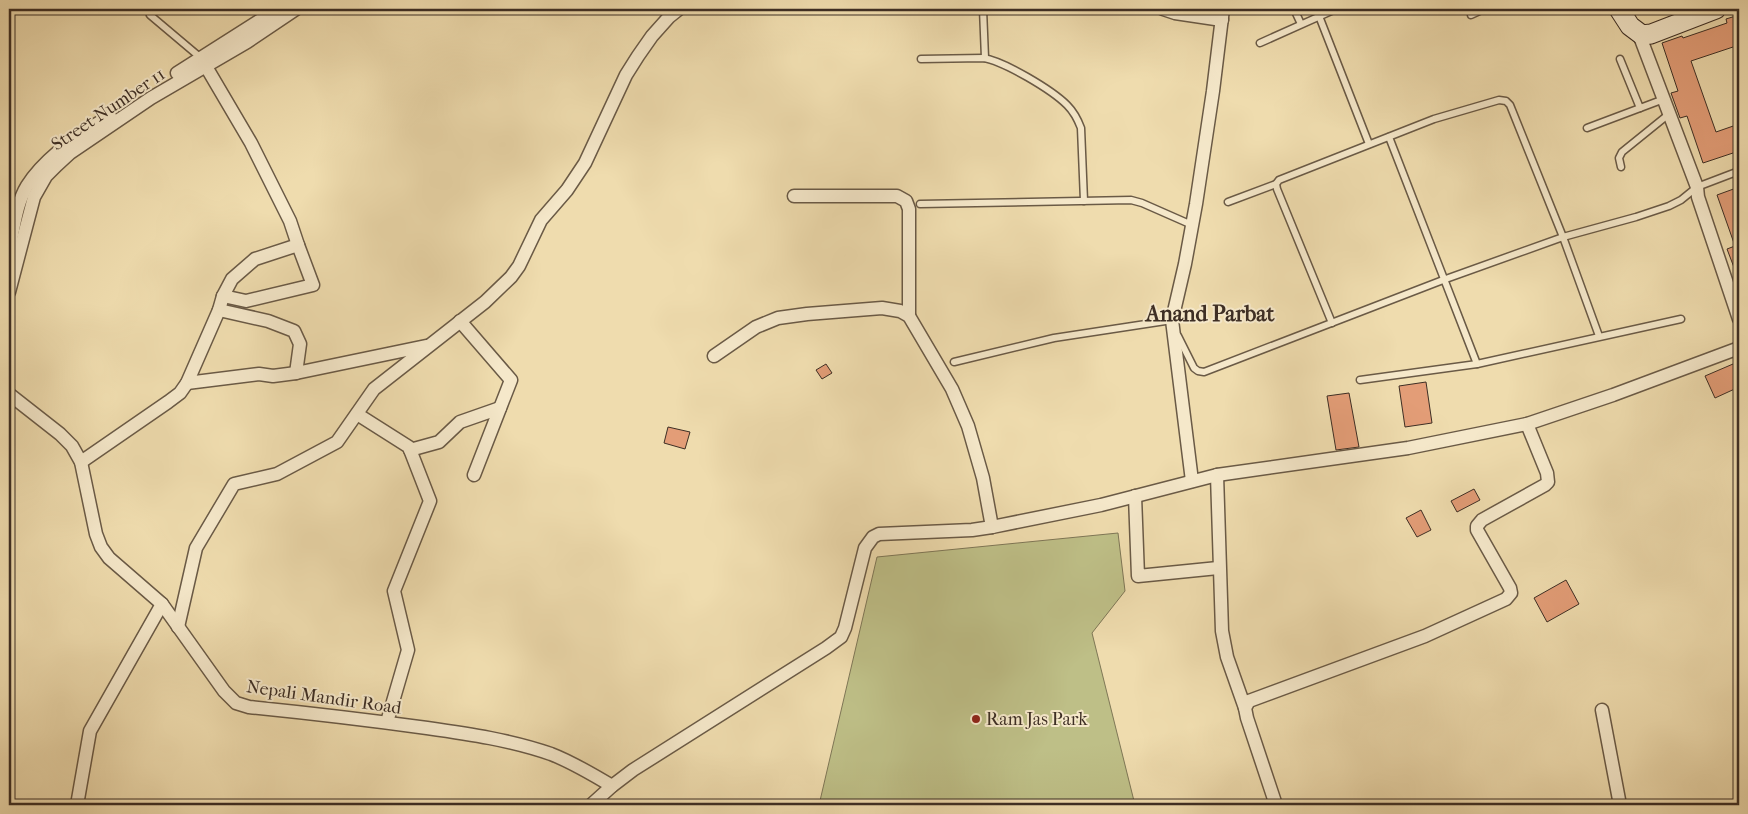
<svg xmlns="http://www.w3.org/2000/svg" width="1748" height="814" font-family="'IM FELL French Canon',serif">
  <rect width="100%" height="100%" fill="#efdcae"/>
  <filter id="stains"><feTurbulence type="fractalNoise" baseFrequency=".004" numOctaves="4"/><feColorMatrix values="0 0 0 0 .2 0 0 0 0 .09 0 0 0 0 .02 0 0 0 .5 -.17"/></filter>
  <radialGradient id="worn" r=".72"><stop offset=".6" stop-color="#630" stop-opacity="0"/><stop offset="1" stop-color="#630" stop-opacity=".3"/></radialGradient>
  <polygon fill="#bebf87" stroke="#7e7656" points="1118,533 1125,591 1092,633 1135,805 819,805 877,557"/>
  <g fill="#e39d77" stroke="#3d2e24">
    <polygon points="1739,15 1739,45 1691,61 1716,132 1739,124 1739,151 1703,163 1687,116 1680,118 1671,93 1678,91 1662,43 1682,36 1683,38 1727,23 1726,19"/>
    <polygon points="1739,187 1739,278 1738,278 1727,249 1735,246 1717,195"/>
    <polygon points="826,364 832,373 822,379 816,370"/>
    <polygon points="1733,364 1739,377 1739,387 1715,398 1705,376"/>
    <polygon points="1426,382 1432,423 1405,427 1399,386"/>
    <polygon points="1349,393 1359,447 1336,450 1327,396"/>
    <polygon points="668,427 690,432 685,449 664,443"/>
    <polygon points="1474,489 1480,500 1457,512 1451,501"/>
    <polygon points="1421,510 1431,530 1417,537 1406,518"/>
    <polygon points="1566,580 1579,604 1547,622 1534,598"/>
  </g>
  <g fill="none" stroke-linecap="round" stroke-linejoin="round">
    <g stroke="#6a5a46" stroke-width="9">
      <g id="lane">
        <polyline points="154,9 150,15 201,58"/>
        <polyline points="983,9 985,58"/>
        <polyline points="1294,9 1301,24"/>
        <polyline points="1471,15 1484,9"/>
        <polyline points="1319,16 1369,144"/>
        <polyline points="1260,43 1336,9"/>
        <path d="M 921,59 L 983,58 C 1004,61 1052,90 1067,105 C 1074,112 1078,120 1081,128 L 1084,201"/>
        <polyline points="1620,59 1640,108"/>
        <polyline points="1587,128 1664,99"/>
        <polyline points="1389,137 1477,364 1681,319"/>
        <polyline points="1621,167 1619,158 1622,152 1669,114"/>
        <polyline points="1228,202 1276,184"/>
        <polyline points="920,204 1131,200 1142,203 1192,225"/>
        <polyline points="1332,323 1277,189 1276,184 1279,180 1434,119 1499,100 1506,101 1510,105 1563,237 1599,336"/>
        <polyline points="1178,336 1194,368 1198,371 1204,372 1443,280 1563,237 1636,217 1669,206 1681,200 1697,187 1739,171"/>
        <polyline points="954,362 1054,338 1172,320"/>
        <polyline points="1360,380 1477,364"/>
      </g>
    </g>
    <g stroke="#6a5a46" stroke-width="15">
      <g id="street">
        <polyline points="1163,9 1175,13 1222,20"/>
        <polyline points="1639,34 1697,187 1698,197 1739,319"/>
        <polyline points="177,73 278,9"/>
        <polyline points="794,196 897,196 906,201 909,209 909,316"/>
        <path d="M 9,249 C 14,229 16,204 27,186 C 45,157 81,133 110,116"/>
        <polyline points="9,292 34,197 46,176 57,165 70,153 151,98 247,42 296,9"/>
        <polyline points="223,296 246,301 313,285 298,245"/>
        <polyline points="219,310 268,321 294,331 300,344 296,373"/>
        <polyline points="460,321 511,380 474,475"/>
        <polyline points="714,356 756,327 778,318 807,314 882,308 900,311 909,316 952,389 968,426 983,478 992,527"/>
        <polyline points="187,383 259,374 273,376 296,373 426,346"/>
        <path d="M 9,394 L 60,434 L 72,446 L 81,462 L 96,534 L 101,547 L 109,558 L 162,604 L 224,691 L 236,703 L 249,707 C 309,713 368,720 427,728 C 469,734 511,740 551,754 C 572,762 592,774 612,786"/>
        <polyline points="357,414 409,447 430,501 394,591 408,650 387,722"/>
        <polyline points="410,450 439,442 460,422 500,408"/>
        <polyline points="81,462 168,402 180,393 187,383 219,310 223,296 232,279 255,259 298,245 290,221 251,143 201,58"/>
        <polyline points="1217,475 1222,631 1227,657 1245,708"/>
        <polyline points="1192,481 1172,320 1185,264 1196,204 1213,91 1223,9"/>
        <polyline points="1135,496 1138,576 1218,568"/>
        <polyline points="178,627 196,548 234,484 277,474 337,442 374,389 485,302 511,277 519,266 541,220 567,190 585,163 626,75 638,56 652,36 669,17 679,9"/>
        <polyline points="1602,710 1620,805"/>
        <polyline points="77,805 90,731 162,604"/>
        <polyline points="591,805 612,786 633,770 826,648 841,637 845,628 865,548 873,537 879,534 972,530 992,527 1101,505 1217,475 1408,448 1527,424 1613,395 1739,348"/>
        <polyline points="1276,805 1247,718 1245,708 1249,701 1425,636 1506,599 1511,593 1510,588 1477,530 1477,526 1482,520 1545,485 1548,482 1547,473 1527,424"/>
      </g>
    </g>
    <g stroke="#3d2e24" stroke-width="21">
      <polyline id="secondary" points="1619,9 1630,26 1642,35 1651,34 1716,9"/>
    </g>
    <use href="#lane" stroke="#f5e8ca" stroke-width="6"/>
    <use href="#street" stroke="#f5e8ca" stroke-width="12"/>
    <use href="#secondary" stroke="#f5e8ca" stroke-width="19"/>
  </g>
  <circle fill="#8f2418" stroke="#f5e8ca" stroke-width="2" cx="976" cy="719" r="5"/>
  <g text-anchor="middle" stroke-width="4" stroke-linejoin="round" paint-order="stroke">
    <g font-size="18" fill="#3d2e24" stroke="#f5e8ca">
      <text transform="translate(108 109) rotate(-34)" y="6">Street Number 11</text>
      <text transform="translate(324 697) rotate(8)" y="6">Nepali Mandir Road</text>
    </g>
    <g font-size="18" fill="#3d2e24" stroke="#f5e8ca" text-anchor="start">
      <text x="986" y="725">Ram Jas Park</text>
    </g>
    <g font-size="22" font-weight="bold" fill="#3d2e24" stroke="#f5e8ca">
      <text x="1210" y="321">Anand Parbat</text>
    </g>
  </g>
  <rect width="1748" height="814" fill="none" stroke="#efdcae" stroke-width="30"/>
  <rect x="10" y="10" width="1728" height="794" fill="none" stroke="#3d2e24" stroke-width="2.5"/>
  <rect x="15" y="15" width="1718" height="784" fill="none" stroke="#3d2e24"/>
  <rect width="100%" height="100%" filter="url(#stains)"/>
  <rect width="100%" height="100%" fill="url(#worn)"/>
</svg>
